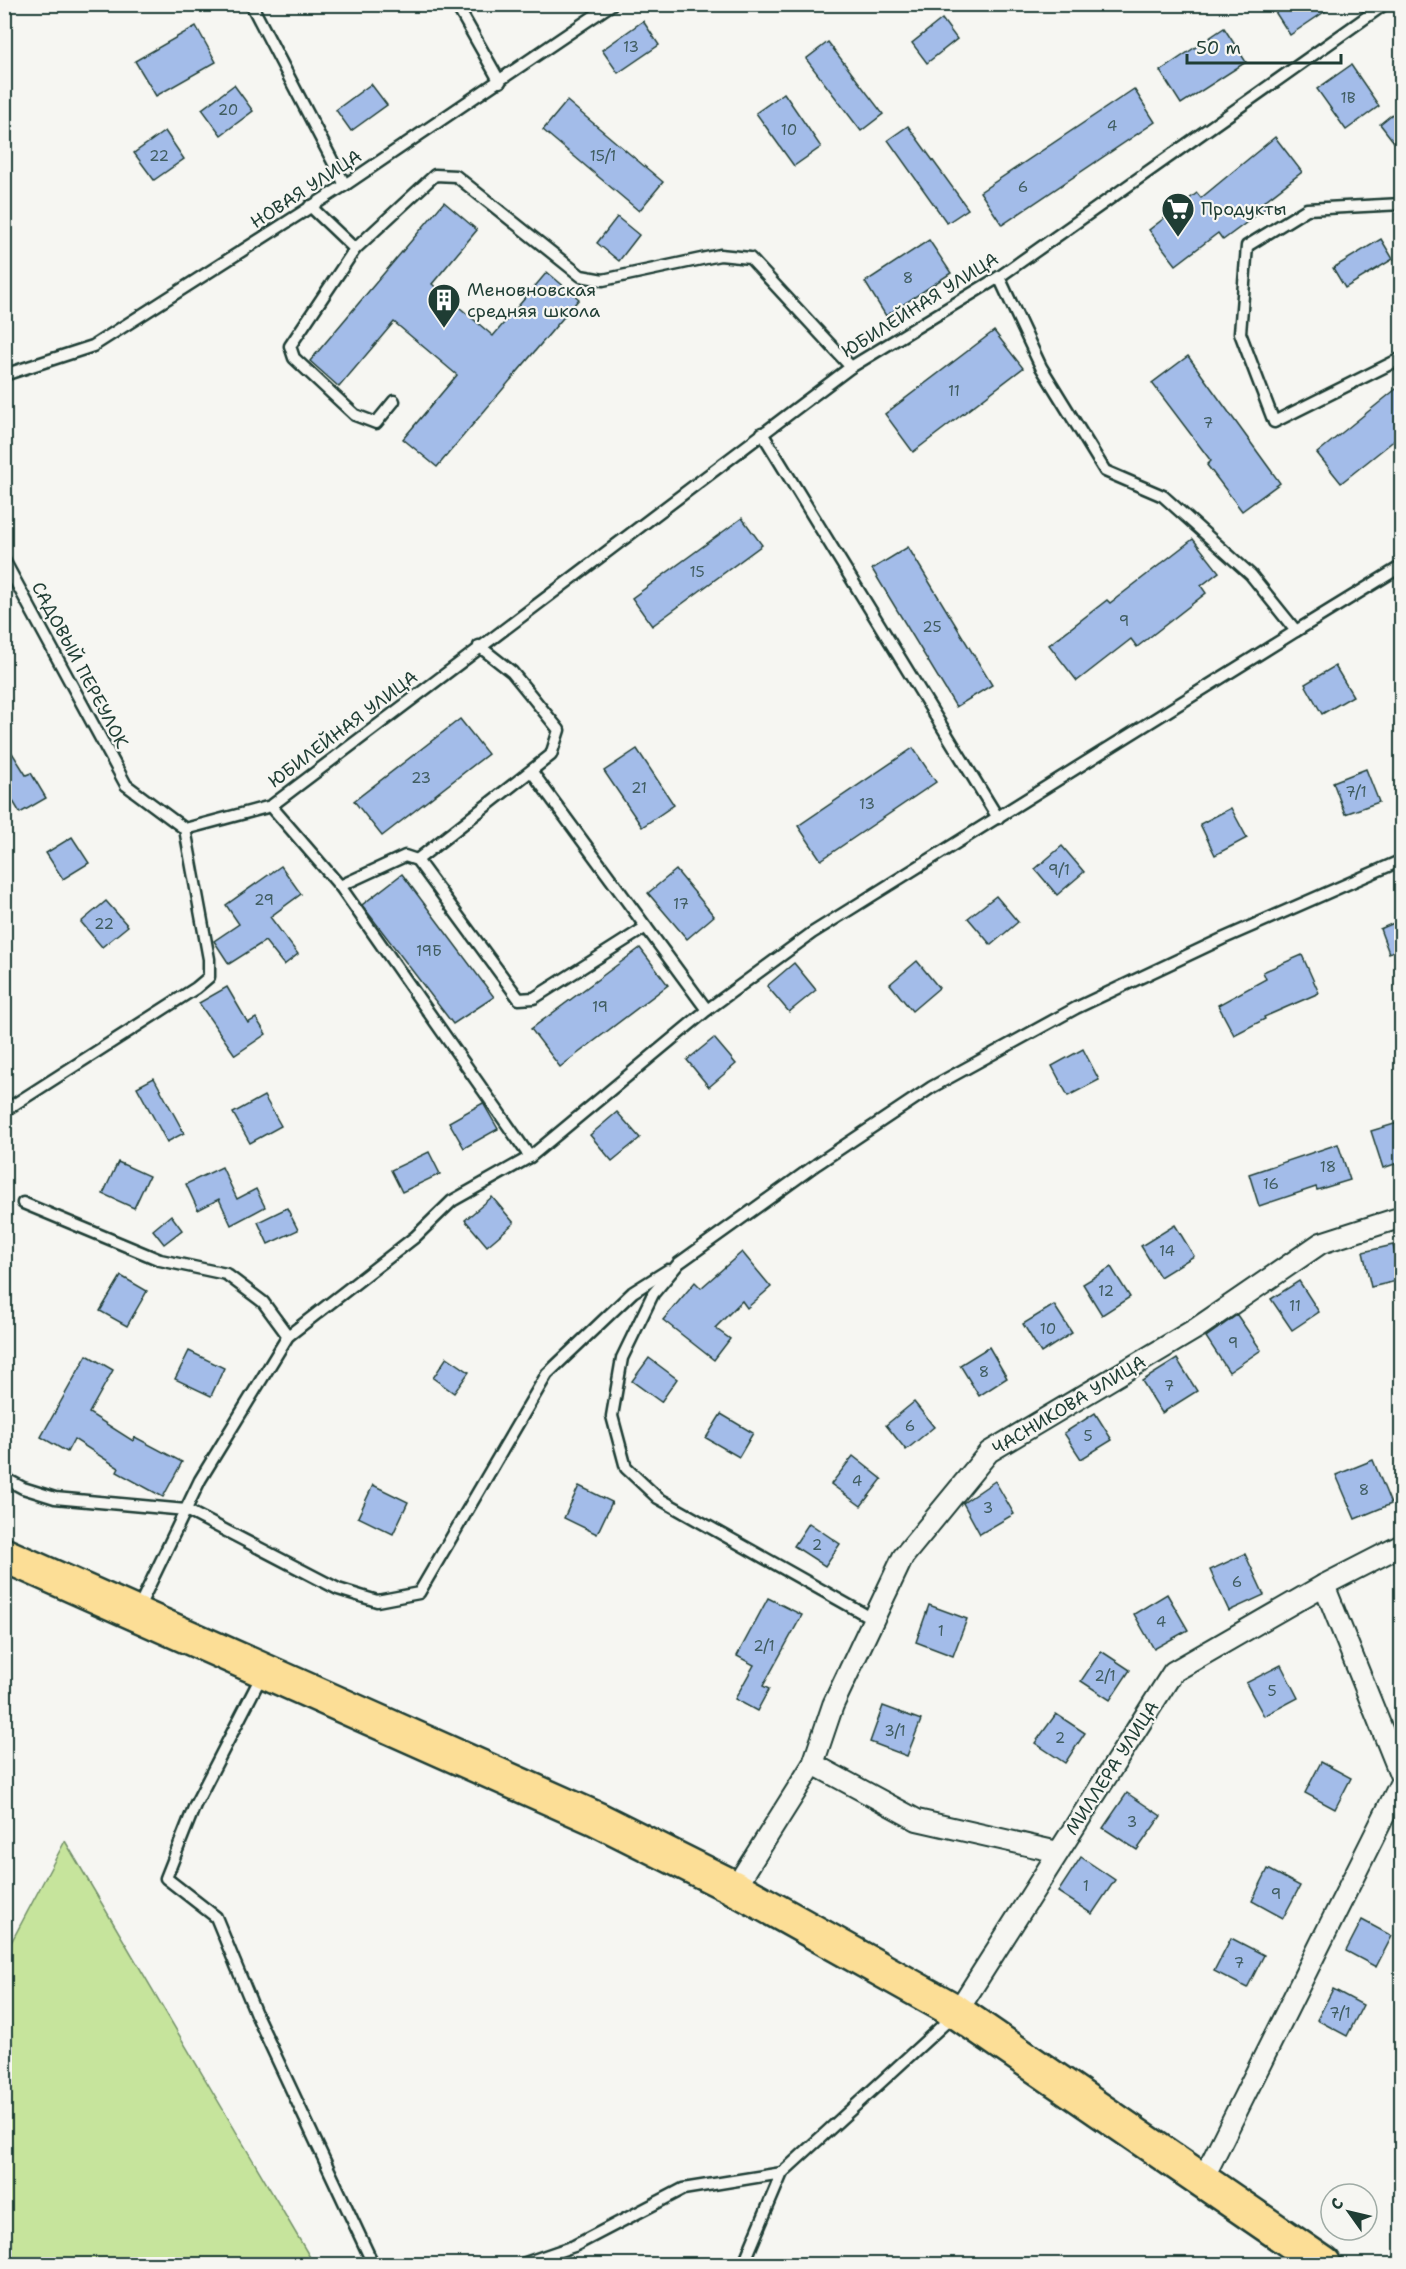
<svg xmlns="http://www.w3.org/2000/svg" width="1406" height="2269" font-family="'Shantell Sans',sans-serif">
  <rect width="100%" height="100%" fill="#f6f6f2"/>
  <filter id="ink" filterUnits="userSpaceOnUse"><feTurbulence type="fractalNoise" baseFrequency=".0167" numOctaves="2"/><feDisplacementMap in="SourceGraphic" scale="12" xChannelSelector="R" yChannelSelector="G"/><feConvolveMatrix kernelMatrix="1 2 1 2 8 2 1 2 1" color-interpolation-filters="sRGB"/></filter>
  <g filter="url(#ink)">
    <polygon fill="#c6e49c" stroke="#729068" stroke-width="1.5" points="65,1841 314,2264 5,2264 5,1954"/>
    <g fill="#a3bce9" stroke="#1f3d34" stroke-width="1.5">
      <polygon points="1270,4 1336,4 1290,35"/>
      <polygon points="942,19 957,39 927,63 912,43"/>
      <polygon points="643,21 659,45 618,73 602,50"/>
      <polygon points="196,26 216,62 156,96 135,61"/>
      <polygon points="1224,28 1246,62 1181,104 1160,71"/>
      <polygon points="828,42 883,114 861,131 806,59"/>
      <polygon points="1351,65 1379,106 1346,130 1317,89"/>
      <polygon points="371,84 387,105 351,131 336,110"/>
      <polygon points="234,85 253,111 221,135 202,109"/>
      <polygon points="1134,89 1155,122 1002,225 980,192"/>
      <polygon points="784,93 821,147 794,166 756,113"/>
      <polygon points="567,101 663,182 639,211 543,130"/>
      <polygon points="1401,107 1401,151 1380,124"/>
      <polygon points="908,126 968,209 947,223 888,140"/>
      <polygon points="165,131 184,159 154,180 134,153"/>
      <polygon points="1275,137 1302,172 1262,203 1266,208 1223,240 1218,233 1176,265 1149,230 1197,193 1201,198"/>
      <polygon points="444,202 477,230 432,284 493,336 547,272 579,299 437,467 403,439 457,375 394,322 339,387 310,361"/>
      <polygon points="617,217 639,235 619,261 597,243"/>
      <polygon points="1381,239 1393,259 1345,288 1333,268"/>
      <polygon points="929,240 951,273 886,316 865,282"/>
      <polygon points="994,331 1023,368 913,452 885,414"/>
      <polygon points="1188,356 1280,483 1242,511 1207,465 1211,461 1152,383"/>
      <polygon points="1401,385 1401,435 1341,483 1317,453"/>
      <polygon points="742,518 762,545 652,626 632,598"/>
      <polygon points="1193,539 1219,572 1201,586 1206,593 1137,647 1131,639 1077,681 1049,645 1107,600 1110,603"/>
      <polygon points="908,547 992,685 956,707 872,569"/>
      <polygon points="1335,666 1353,696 1322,714 1305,684"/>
      <polygon points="460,719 488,754 382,836 354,801"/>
      <polygon points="4,740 26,775 31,773 46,798 20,813 4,786"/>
      <polygon points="913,748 936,782 821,860 798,826"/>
      <polygon points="637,749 674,805 642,827 604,771"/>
      <polygon points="1366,769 1379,802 1345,814 1333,782"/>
      <polygon points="1231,808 1247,838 1215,855 1200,824"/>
      <polygon points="72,837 89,863 63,879 46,853"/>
      <polygon points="1062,846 1084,872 1057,895 1035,869"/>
      <polygon points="281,866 301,894 270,917 298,954 284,965 265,941 229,964 214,941 239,924 226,905"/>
      <polygon points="676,870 714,916 687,939 648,893"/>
      <polygon points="402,874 494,997 453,1024 362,905"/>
      <polygon points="996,896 1018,922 991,945 968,918"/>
      <polygon points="106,901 128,926 102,947 81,922"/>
      <polygon points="1401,920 1401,948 1389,953 1380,929"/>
      <polygon points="640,948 668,985 560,1067 531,1029"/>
      <polygon points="1302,955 1319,993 1264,1017 1265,1019 1234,1035 1218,1005 1266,979 1263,972"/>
      <polygon points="917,961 939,988 912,1011 890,984"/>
      <polygon points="794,963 816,990 789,1012 767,986"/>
      <polygon points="227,987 248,1023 256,1018 266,1034 235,1055 199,1003"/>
      <polygon points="714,1038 736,1064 709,1087 687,1060"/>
      <polygon points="1083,1049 1099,1080 1068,1096 1052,1066"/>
      <polygon points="154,1078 184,1133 167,1142 137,1087"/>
      <polygon points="264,1096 281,1126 250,1143 233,1113"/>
      <polygon points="483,1103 498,1129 464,1148 449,1122"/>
      <polygon points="617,1112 640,1138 612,1161 590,1135"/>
      <polygon points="1401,1122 1401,1162 1383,1168 1371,1131"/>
      <polygon points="1338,1144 1350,1180 1317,1190 1316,1187 1259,1206 1249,1174"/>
      <polygon points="429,1152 440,1174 402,1192 391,1170"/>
      <polygon points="118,1162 149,1176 134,1208 103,1194"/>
      <polygon points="222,1167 237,1199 256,1189 265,1207 231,1225 219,1199 198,1210 186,1184"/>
      <polygon points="492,1197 514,1223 487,1246 465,1220"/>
      <polygon points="287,1208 298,1230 268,1244 258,1222"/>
      <polygon points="171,1215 182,1230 164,1244 153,1230"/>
      <polygon points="1175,1225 1194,1256 1160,1277 1141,1246"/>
      <polygon points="1393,1245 1401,1280 1371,1287 1363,1252"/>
      <polygon points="742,1252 771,1287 747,1308 742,1301 715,1328 730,1339 714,1360 663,1320 695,1282 701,1288"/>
      <polygon points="1111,1267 1130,1297 1102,1315 1083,1284"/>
      <polygon points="121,1276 147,1291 127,1326 100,1311"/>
      <polygon points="1299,1281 1319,1312 1292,1330 1271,1299"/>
      <polygon points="1054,1305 1072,1333 1041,1353 1023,1324"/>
      <polygon points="1237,1315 1261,1350 1229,1372 1206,1337"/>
      <polygon points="989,1347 1007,1378 979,1396 960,1365"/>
      <polygon points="189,1351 224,1368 211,1396 175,1379"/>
      <polygon points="87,1355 113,1370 89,1413 133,1441 135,1437 182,1462 163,1497 117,1472 119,1468 74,1439 67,1452 41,1437"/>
      <polygon points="447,1357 469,1372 454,1393 433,1378"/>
      <polygon points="649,1358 677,1379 661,1402 632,1381"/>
      <polygon points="1177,1359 1197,1391 1162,1413 1142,1381"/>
      <polygon points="914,1402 934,1427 906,1450 886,1425"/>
      <polygon points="1095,1413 1112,1440 1081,1459 1064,1433"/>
      <polygon points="721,1414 753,1433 739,1457 706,1438"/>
      <polygon points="853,1456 882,1479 861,1506 831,1484"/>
      <polygon points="1373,1460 1391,1504 1355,1519 1336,1475"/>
      <polygon points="995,1481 1014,1514 980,1534 963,1503"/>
      <polygon points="373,1485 408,1502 393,1534 358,1517"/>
      <polygon points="579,1486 612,1502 597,1534 564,1518"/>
      <polygon points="809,1523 840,1544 825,1566 794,1546"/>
      <polygon points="1245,1554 1264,1595 1229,1611 1210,1570"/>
      <polygon points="1167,1594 1188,1630 1154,1649 1134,1614"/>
      <polygon points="768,1598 802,1615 763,1686 769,1689 757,1711 735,1699 754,1665 737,1656"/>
      <polygon points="929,1605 967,1619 953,1656 916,1642"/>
      <polygon points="1101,1651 1130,1670 1110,1700 1081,1681"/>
      <polygon points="1281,1665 1298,1698 1264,1716 1246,1683"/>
      <polygon points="883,1706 921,1720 907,1756 870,1742"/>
      <polygon points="1056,1714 1085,1733 1065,1763 1035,1743"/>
      <polygon points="1321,1762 1351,1778 1335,1809 1305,1793"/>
      <polygon points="1127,1793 1161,1816 1137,1850 1103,1828"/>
      <polygon points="1081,1857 1115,1880 1092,1914 1058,1892"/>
      <polygon points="1268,1869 1300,1886 1283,1918 1252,1901"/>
      <polygon points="1362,1920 1392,1936 1376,1967 1346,1951"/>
      <polygon points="1231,1938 1264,1955 1247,1988 1214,1971"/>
      <polygon points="1333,1989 1363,2005 1347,2036 1317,2020"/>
    </g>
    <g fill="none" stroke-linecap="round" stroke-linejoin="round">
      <g stroke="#1f3d34" stroke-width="15">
        <g id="service">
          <polyline points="251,4 345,185"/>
          <polyline points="456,4 500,82"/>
          <polyline points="1402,204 1307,209 1247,246 1240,333 1274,422 1402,358"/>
          <polyline points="310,206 355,249 435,175 456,176 581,276 603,280 720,255 750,258 851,367"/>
          <polyline points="355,249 290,346 294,358 355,415 376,423 394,401"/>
          <polyline points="4,375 93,346 345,185 612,4"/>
          <polyline points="762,433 998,818"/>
          <polyline points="4,560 126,785 185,829 271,806 851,367 999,277 1385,4"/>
          <polyline points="1296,631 1402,566"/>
          <polyline points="532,772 707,1010 812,933 1296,631 1251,575 1163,496 1105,471 1041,367 999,277"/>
          <polyline points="271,806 340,886 530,1157 707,1010"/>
          <polyline points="417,860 551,755 559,730 512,672 479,646"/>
          <polyline points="340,886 405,856 417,860 519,999 534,998 646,927"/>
          <polyline points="4,1111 196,988 209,977 209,959 185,829"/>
          <polyline points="23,1203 160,1260 226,1274 263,1302 288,1336"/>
          <polyline points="4,1478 23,1488 55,1498 186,1510 338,1589 377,1601 419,1593 547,1374 633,1292 668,1270"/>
          <polyline points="137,1611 200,1480 288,1336 415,1237 452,1201 530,1157"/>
          <polyline points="873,1619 658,1498 626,1468 612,1416 622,1358 653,1294 679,1263 817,1164 932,1087 1076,1008 1222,939 1402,860"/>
          <polyline points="263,1673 195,1805 166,1878 216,1917 256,2014 373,2264"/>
          <polyline points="522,2264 574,2246 683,2189 782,2173"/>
          <polyline points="748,2264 744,2263 782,2173 954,2015"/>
        </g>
      </g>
      <g stroke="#1f3d34" stroke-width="24">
        <g id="minor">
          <polyline points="1324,1585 1402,1779"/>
          <polyline points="813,1764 917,1820 1058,1852"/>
          <polyline points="735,1888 813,1764 833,1705 903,1557 989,1452 1197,1328 1321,1243 1402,1217"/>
          <polyline points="957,2012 1173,1672 1324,1585 1402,1545"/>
          <polyline points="1203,2179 1402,1780"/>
        </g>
      </g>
      <g stroke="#1f3d34" stroke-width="38">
        <polyline id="trunk" points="4,1555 597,1819 735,1888 957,2012 1324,2264"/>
      </g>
      <use href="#service" stroke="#f6f6f2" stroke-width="10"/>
      <use href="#minor" stroke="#f6f6f2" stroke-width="20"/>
      <use href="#trunk" stroke="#fcde96" stroke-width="33"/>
    </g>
  </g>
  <defs>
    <g id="supermarket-pin" transform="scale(1.725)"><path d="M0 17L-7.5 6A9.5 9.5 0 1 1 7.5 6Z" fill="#1f3d34" stroke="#f6f6f2"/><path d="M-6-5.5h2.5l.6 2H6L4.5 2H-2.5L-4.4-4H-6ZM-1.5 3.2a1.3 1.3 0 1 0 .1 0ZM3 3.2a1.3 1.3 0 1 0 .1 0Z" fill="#fff"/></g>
    <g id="building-pin" transform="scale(1.725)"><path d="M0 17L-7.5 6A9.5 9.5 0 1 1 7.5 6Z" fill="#1f3d34" stroke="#f6f6f2"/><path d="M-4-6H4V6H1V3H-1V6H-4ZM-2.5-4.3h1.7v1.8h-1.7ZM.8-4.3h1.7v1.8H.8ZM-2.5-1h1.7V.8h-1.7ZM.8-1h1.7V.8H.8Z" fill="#fff"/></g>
  </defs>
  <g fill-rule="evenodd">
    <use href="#supermarket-pin" x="1178" y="209"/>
    <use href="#building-pin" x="444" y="300"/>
  </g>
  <g text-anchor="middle" stroke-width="4.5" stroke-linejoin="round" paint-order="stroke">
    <g font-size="15" fill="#405d61">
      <text x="631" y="52">13</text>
      <text x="1348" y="103">1В</text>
      <text x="228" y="115">20</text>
      <text x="1112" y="131">4</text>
      <text x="789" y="135">10</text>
      <text x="159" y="161">22</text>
      <text x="603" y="161">15/1</text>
      <text x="1023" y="192">6</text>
      <text x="908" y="283">8</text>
      <text x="954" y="396">11</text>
      <text x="1208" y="428">7</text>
      <text x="697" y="577">15</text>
      <text x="1124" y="626">9</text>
      <text x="932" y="632">25</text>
      <text x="421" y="783">23</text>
      <text x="639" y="793">21</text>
      <text x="1356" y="797">7/1</text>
      <text x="867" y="809">13</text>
      <text x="1059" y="875">9/1</text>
      <text x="264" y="905">29</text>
      <text x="681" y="909">17</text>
      <text x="104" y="929">22</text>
      <text x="429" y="956">19Б</text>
      <text x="600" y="1012">19</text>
      <text x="1328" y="1172">18</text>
      <text x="1271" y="1189">16</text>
      <text x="1167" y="1256">14</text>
      <text x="1106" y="1296">12</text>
      <text x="1295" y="1311">11</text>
      <text x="1048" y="1334">10</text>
      <text x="1233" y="1348">9</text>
      <text x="984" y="1377">8</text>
      <text x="1169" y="1391">7</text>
      <text x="910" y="1431">6</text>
      <text x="1088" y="1441">5</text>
      <text x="857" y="1486">4</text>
      <text x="1364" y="1495">8</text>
      <text x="988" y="1513">3</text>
      <text x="817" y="1550">2</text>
      <text x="1237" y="1587">6</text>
      <text x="1161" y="1627">4</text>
      <text x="941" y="1636">1</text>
      <text x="764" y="1651">2/1</text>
      <text x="1105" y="1681">2/1</text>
      <text x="1272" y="1696">5</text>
      <text x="895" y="1736">3/1</text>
      <text x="1060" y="1743">2</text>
      <text x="1132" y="1827">3</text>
      <text x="1086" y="1891">1</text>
      <text x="1276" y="1899">9</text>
      <text x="1239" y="1968">7</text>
      <text x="1340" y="2018">7/1</text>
    </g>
    <g font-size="18" fill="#1f3d34" stroke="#f6f6f2">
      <text transform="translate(306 189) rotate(-33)" y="6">НОВАЯ УЛИЦА</text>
      <text transform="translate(920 305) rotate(-32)" y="6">ЮБИЛЕЙНАЯ УЛИЦА</text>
      <text transform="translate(80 665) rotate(62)" y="6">САДОВЫЙ ПЕРЕУЛОК</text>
      <text transform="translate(343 729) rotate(-37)" y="6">ЮБИЛЕЙНАЯ УЛИЦА</text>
      <text transform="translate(1069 1405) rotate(-31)" y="6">ЧАСНИКОВА УЛИЦА</text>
      <text transform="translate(1112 1768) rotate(-57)" y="6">МИЛЛЕРА УЛИЦА</text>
    </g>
    <g font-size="18" fill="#1f3d34" stroke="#f6f6f2" text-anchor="start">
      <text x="1201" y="215">Продукты</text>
      <text x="467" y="296">Меновновская<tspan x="467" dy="21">средняя школа</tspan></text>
    </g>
  </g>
  <rect width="1406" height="2269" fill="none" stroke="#f6f6f2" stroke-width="24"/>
  <rect x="12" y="12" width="1382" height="2245" fill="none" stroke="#1f3d34" stroke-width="2" filter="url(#ink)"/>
  <g transform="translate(1349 2212) rotate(304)"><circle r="28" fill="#f6f6f2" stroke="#a0aca6" stroke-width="1.5"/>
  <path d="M0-4.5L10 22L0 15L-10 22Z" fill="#1f3d34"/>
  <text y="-9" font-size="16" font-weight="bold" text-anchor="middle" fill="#1f3d34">С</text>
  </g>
  <path d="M1187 54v9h154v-9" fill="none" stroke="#1f3d34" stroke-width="3"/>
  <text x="1196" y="54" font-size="18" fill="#1f3d34" stroke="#f6f6f2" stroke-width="4.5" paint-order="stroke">50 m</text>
</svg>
